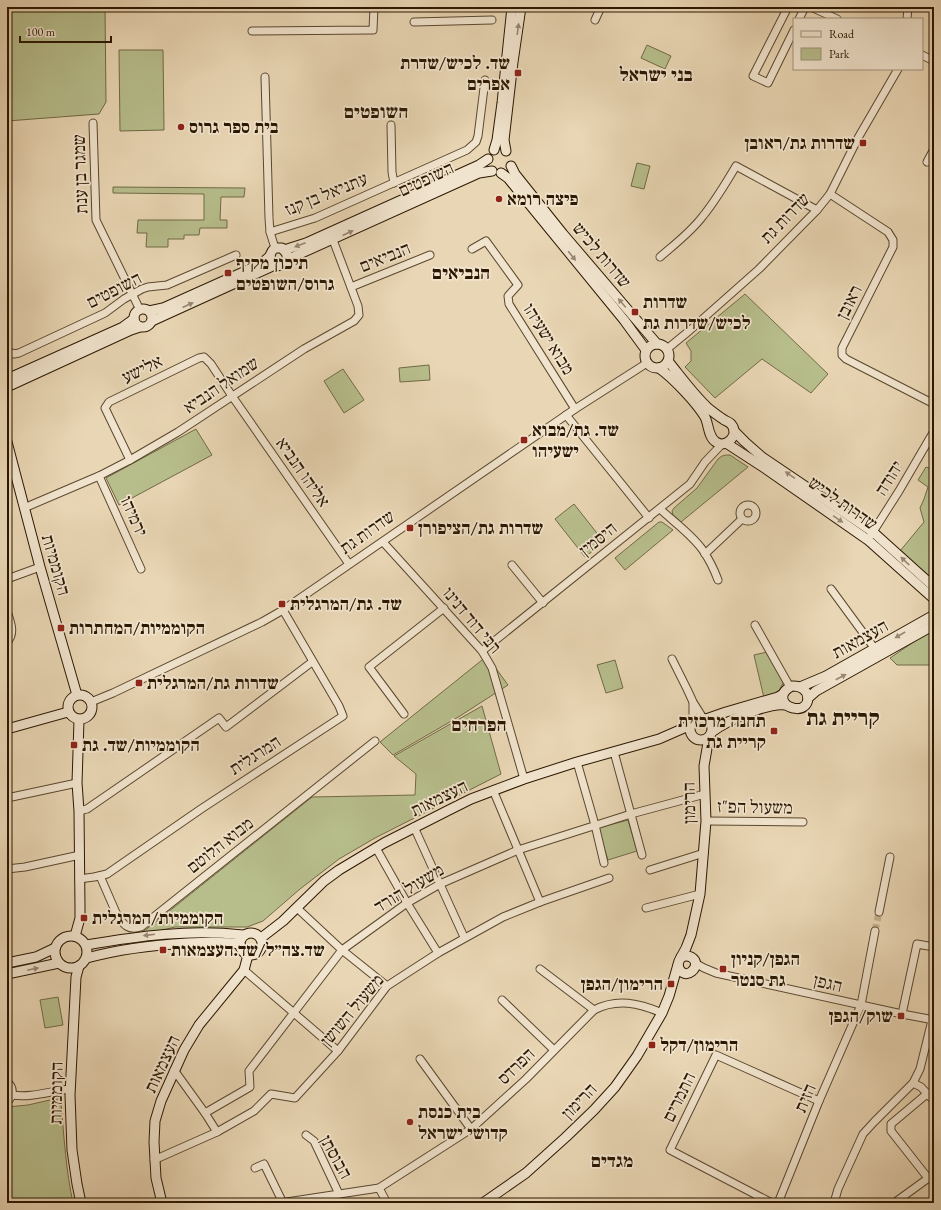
<svg xmlns="http://www.w3.org/2000/svg" width="941" height="1210" font-family="'EB Garamond','Frank Ruhl Libre',serif">
  <rect width="100%" height="100%" fill="#e9d6b4"/>
  <filter id="stains"><feTurbulence type="fractalNoise" baseFrequency=".005" numOctaves="4"/><feColorMatrix values="0 0 0 0 .2 0 0 0 0 .09 0 0 0 0 .02 0 0 0 .5 -.17"/></filter>
  <radialGradient id="worn" r=".72"><stop offset=".6" stop-color="#630" stop-opacity="0"/><stop offset="1" stop-color="#630" stop-opacity=".3"/></radialGradient>
  <g fill="#b7be8c" stroke="#716a46">
    <polygon points="7,7 105,7 106,102 99,114 7,121"/>
    <polygon points="647,45 671,56 665,69 641,58"/>
    <polygon points="119,50 163,50 164,130 120,131"/>
    <polygon points="637,163 650,166 644,189 631,186"/>
    <polygon points="113,187 245,188 244,197 221,197 220,220 227,220 227,228 200,228 199,235 184,235 184,239 168,239 168,247 146,247 147,233 137,233 138,220 204,220 204,194 113,193"/>
    <polygon points="745,294 828,374 811,393 762,359 715,398 685,367 691,361 691,351 686,343"/>
    <polygon points="429,365 430,380 400,382 399,368"/>
    <polygon points="343,369 364,400 344,413 324,381"/>
    <polygon points="196,429 212,455 119,505 106,478"/>
    <polygon points="726,455 730,455 748,467 681,522 673,515 672,511 674,508 697,488 718,459 722,456"/>
    <polygon points="926,467 934,470 934,583 900,551 924,522 920,508 924,499 928,487 918,480"/>
    <polygon points="574,504 604,542 585,557 555,519"/>
    <polygon points="659,522 662,522 673,530 625,570 615,558"/>
    <polygon points="934,628 934,665 897,665 890,658"/>
    <polygon points="767,652 784,681 778,693 764,698 754,655"/>
    <polygon points="487,656 508,685 460,716 393,755 380,742"/>
    <polygon points="615,660 623,688 606,693 597,665"/>
    <polygon points="482,706 501,774 375,838 339,859 300,889 263,921 247,927 175,927 138,936 312,797 415,795 416,774 394,756"/>
    <polygon points="628,820 637,851 608,860 598,828"/>
    <polygon points="58,997 63,1025 45,1028 40,1000"/>
    <path d="M 54,1099 L 59,1099 L 61,1103 C 64,1137 66,1170 73,1203 L 7,1203 L 7,1107 L 28,1105 Z"/>
  </g>
  <g fill="none" stroke-linecap="round" stroke-linejoin="round">
    <polyline stroke="#c3b090" stroke-width="7" stroke-dasharray="7 3.5" stroke-linecap="butt" points="875,931 879,912"/>
    <g stroke="#5a472e" stroke-width="9">
      <g id="street">
        <polyline points="788,7 753,76 768,83 794,30"/>
        <polyline points="811,7 837,19"/>
        <polyline points="799,19 805,7"/>
        <polyline points="907,19 908,7"/>
        <polyline points="595,20 601,7"/>
        <polyline points="414,22 492,20"/>
        <polyline points="252,31 373,30 374,7"/>
        <polyline points="922,55 934,61"/>
        <polyline points="265,77 269,218 270,232 275,248"/>
        <polyline points="93,123 96,220 140,310"/>
        <polyline points="391,125 392,172 394,183"/>
        <polyline points="927,162 934,149"/>
        <polyline points="830,194 888,232 893,240 893,247 842,348 842,355 846,359 934,404"/>
        <polyline points="270,232 315,218 467,150 476,142 478,136 485,80"/>
        <polyline points="472,249 486,241 518,285 508,296 509,304 575,409"/>
        <path d="M 660,257 C 675,244 691,232 703,216 C 716,200 726,183 736,166 L 817,210"/>
        <polyline points="351,287 430,255"/>
        <polyline points="667,349 689,331 759,269 817,210 830,194 858,138 898,69"/>
        <polyline points="7,351 14,354 19,353 105,313 124,299 142,289 148,287 167,285 236,255"/>
        <polyline points="566,415 649,518"/>
        <polyline points="130,460 105,408 109,402 199,358 204,357 211,364 232,396 349,564"/>
        <polyline points="99,476 141,569"/>
        <circle cx="748" cy="513" r="8"/>
        <polyline points="24,508 99,476 130,460 178,432 304,349 354,321 359,315 358,306 333,240"/>
        <path d="M 660,509 C 674,522 691,534 702,549 C 709,559 714,569 718,580"/>
        <polyline points="871,535 899,491 934,431"/>
        <polyline points="383,542 482,651 492,668 524,779"/>
        <polyline points="705,554 742,519"/>
        <polyline points="512,565 543,603"/>
        <polyline points="7,579 40,567"/>
        <polyline points="831,589 875,649"/>
        <path d="M 7,611 C 10,621 16,633 7,642"/>
        <polyline points="755,625 790,687"/>
        <polyline points="482,651 690,484 705,462 722,444"/>
        <polyline points="672,659 687,689 693,702 703,718"/>
        <polyline points="91,702 113,693 262,622 283,610 575,409 647,363"/>
        <polyline points="693,704 693,722"/>
        <polyline points="404,714 369,667 444,608"/>
        <polyline points="614,752 642,855"/>
        <polyline points="577,762 595,825 604,863"/>
        <polyline points="493,790 540,902"/>
        <polyline points="7,798 77,783"/>
        <polyline points="79,811 87,809 219,718 226,727 312,662"/>
        <polyline points="706,821 803,822"/>
        <polyline points="414,827 464,937"/>
        <polyline points="376,848 407,903 438,953"/>
        <polyline points="7,869 25,867 80,855"/>
        <polyline points="650,870 704,853"/>
        <path d="M 100,876 L 117,915 C 124,925 128,931 141,927 L 375,741"/>
        <polyline points="79,879 94,877 107,874 201,809 343,716 339,706 283,610"/>
        <polyline points="297,908 342,950 387,986"/>
        <polyline points="646,908 700,894"/>
        <polyline points="879,912 890,857"/>
        <polyline points="695,963 704,968 716,973 902,1014 934,1020"/>
        <polyline points="540,969 594,1010"/>
        <polyline points="244,970 338,1051"/>
        <polyline points="502,1000 554,1050"/>
        <polyline points="902,1014 917,944 934,947"/>
        <polyline points="420,1059 471,1129"/>
        <polyline points="174,1070 205,1113 217,1132"/>
        <path d="M 7,1082 C 14,1087 14,1096 7,1102"/>
        <polyline points="913,1083 921,1087 934,1101"/>
        <polyline points="928,1093 891,1124 891,1131 928,1178"/>
        <path d="M 12,1095 C 31,1098 51,1091 70,1089"/>
        <polyline points="205,1113 250,1087 249,1071 342,950 407,903 440,884 518,850 631,814 705,794"/>
        <polyline points="306,1135 314,1141 339,1194"/>
        <polyline points="154,1160 217,1132 254,1111 271,1094 295,1098 338,1051 387,986 438,953 503,917 540,902 609,878"/>
        <polyline points="255,1168 264,1164 283,1203"/>
        <polyline points="379,1188 387,1203"/>
        <path d="M 280,1203 L 379,1188 L 471,1129 L 526,1079 L 594,1010 C 617,998 639,1003 662,1013"/>
        <polyline points="772,1203 670,1150 716,1055 819,1101"/>
        <polyline points="778,1203 819,1101 861,1005 875,931"/>
        <polyline points="834,1203 838,1189 863,1134 874,1122 913,1083 920,1069 932,1020"/>
        <polyline points="894,1203 934,1174"/>
      </g>
    </g>
    <g stroke="#2b1701" stroke-width="11">
      <g id="secondary">
        <polyline points="494,150 497,140 502,103 512,7"/>
        <polyline points="506,151 504,140 513,62 521,7"/>
        <polyline points="511,166 515,174 563,234 657,344"/>
        <polyline points="501,173 508,178 624,320 646,350"/>
        <polyline points="284,250 306,243 479,165 488,159"/>
        <path d="M 287,261 L 287,254 L 282,248 L 275,248 C 266,255 270,269 281,265 C 285,264 283,263 286,261 C 289,259 293,258 295,256 L 479,173 L 492,171"/>
        <circle cx="143" cy="318" r="9"/>
        <polyline points="149,311 163,308 250,269 261,264 270,256"/>
        <polyline points="152,321 275,265"/>
        <circle cx="657" cy="356" r="12"/>
        <path d="M 659,368 C 673,378 696,402 705,417 C 709,425 708,437 716,442 C 727,449 740,434 731,424 C 728,421 725,421 723,419 C 718,416 713,412 708,408 C 693,394 681,377 668,361"/>
        <polyline points="7,379 123,327 134,319"/>
        <polyline points="7,387 131,330 140,327"/>
        <polyline points="734,431 745,442 762,457 873,532 934,587"/>
        <polyline points="7,442 40,567 77,695"/>
        <polyline points="726,443 766,469 868,540 934,599"/>
        <path d="M 792,686 C 814,685 812,713 793,708 C 788,707 785,705 783,700 C 781,693 786,689 792,686 Z"/>
        <polyline points="800,687 826,676 934,615"/>
        <circle cx="80" cy="707" r="12"/>
        <polyline points="808,698 816,691 934,625"/>
        <circle cx="701" cy="729" r="11"/>
        <polyline points="706,719 726,712 778,697 783,694"/>
        <polyline points="7,729 68,712"/>
        <path d="M 712,732 C 726,721 769,702 786,705"/>
        <circle cx="251" cy="944" r="11"/>
        <circle cx="71" cy="952" r="16"/>
        <polyline points="75,936 80,918 80,908 79,811 77,783 79,720"/>
        <polyline points="261,938 283,921 324,881 339,870 384,843 447,811 471,799 524,779 577,762 659,739 691,725"/>
        <path d="M 86,945 C 139,936 190,929 243,935"/>
        <path d="M 87,958 C 120,949 153,945 187,943 C 205,942 223,941 240,944"/>
        <polyline points="7,963 36,957 55,948"/>
        <path d="M 678,965 C 683,985 705,965 691,957 C 687,955 685,956 681,957"/>
        <polyline points="79,966 76,977 70,1095 72,1150 77,1184 81,1203"/>
        <polyline points="7,974 59,963"/>
        <polyline points="162,1203 156,1178 154,1142 155,1121 161,1101 184,1050 199,1025 244,970 248,955"/>
        <polyline points="483,1203 526,1173 566,1137 594,1110 615,1087 637,1056 662,1013 669,996 679,961 686,948 691,935 700,894 706,821 704,766 709,737"/>
      </g>
    </g>
    <use href="#street" stroke="#f1e4ce" stroke-width="7"/>
    <use href="#secondary" stroke="#f1e4ce" stroke-width="9"/>
  </g>
  <defs><path id="oneway-solid" d="M-6-.8H1V-3.2L6.5 0L1 3.2V.8H-6Z"/></defs>
  <g fill="#988872">
    <use href="#oneway-solid" transform="translate(518 29) rotate(-82)"/>
    <use href="#oneway-solid" transform="translate(348 233) rotate(-25)"/>
    <use href="#oneway-solid" transform="translate(300 245) rotate(159)"/>
    <use href="#oneway-solid" transform="translate(572 256) rotate(51)"/>
    <use href="#oneway-solid" transform="translate(622 303) rotate(-130)"/>
    <use href="#oneway-solid" transform="translate(188 305) rotate(-25)"/>
    <use href="#oneway-solid" transform="translate(790 475) rotate(-146)"/>
    <use href="#oneway-solid" transform="translate(838 519) rotate(35)"/>
    <use href="#oneway-solid" transform="translate(905 561) rotate(-137)"/>
    <use href="#oneway-solid" transform="translate(900 635) rotate(150)"/>
    <use href="#oneway-solid" transform="translate(841 677) rotate(-28)"/>
    <use href="#oneway-solid" transform="translate(149 935) rotate(173)"/>
    <use href="#oneway-solid" transform="translate(33 969) rotate(-12)"/>
  </g>
  <g fill="#8f2418" stroke="#f1e4ce" stroke-width="1.5">
    <rect x="514" y="69" width="8" height="8" rx="2"/>
    <circle cx="181" cy="127" r="4"/>
    <rect x="859" y="139" width="8" height="8" rx="2"/>
    <circle cx="499" cy="199" r="4"/>
    <rect x="224" y="269" width="8" height="8" rx="2"/>
    <rect x="631" y="308" width="8" height="8" rx="2"/>
    <rect x="520" y="436" width="8" height="8" rx="2"/>
    <rect x="406" y="524" width="8" height="8" rx="2"/>
    <rect x="278" y="600" width="8" height="8" rx="2"/>
    <rect x="57" y="624" width="8" height="8" rx="2"/>
    <rect x="135" y="679" width="8" height="8" rx="2"/>
    <rect x="770" y="727" width="8" height="8" rx="2"/>
    <rect x="70" y="741" width="8" height="8" rx="2"/>
    <rect x="80" y="914" width="8" height="8" rx="2"/>
    <rect x="159" y="946" width="8" height="8" rx="2"/>
    <rect x="719" y="965" width="8" height="8" rx="2"/>
    <rect x="667" y="980" width="8" height="8" rx="2"/>
    <rect x="897" y="1012" width="8" height="8" rx="2"/>
    <rect x="648" y="1041" width="8" height="8" rx="2"/>
    <circle cx="410" cy="1122" r="4"/>
  </g>
  <g text-anchor="middle" stroke-width="3.5" stroke-linejoin="round" paint-order="stroke">
    <g font-size="18" font-weight="bold" fill="#2b1701" stroke="#f1e4ce" text-anchor="start">
      <text x="510" y="69" text-anchor="end">שד. לכיש/שדרת<tspan x="510" dy="21">אפרים</tspan></text>
      <text x="189" y="133">בית ספר גרוס</text>
      <text x="855" y="149" text-anchor="end">שדרות גת/ראובן</text>
      <text x="507" y="205">פיצה רומא</text>
      <text x="236" y="269">תיכון מקיף<tspan x="236" dy="21">גרוס/השופטים</tspan></text>
      <text x="643" y="308">שדרות<tspan x="643" dy="21">לכיש/שדרות גת</tspan></text>
      <text x="532" y="436">שד. גת/מבוא<tspan x="532" dy="21">ישעיהו</tspan></text>
      <text x="418" y="534">שדרות גת/הציפורן</text>
      <text x="290" y="610">שד. גת/המרגלית</text>
      <text x="69" y="634">הקוממיות/המחתרות</text>
      <text x="147" y="689">שדרות גת/המרגלית</text>
      <text x="766" y="727" text-anchor="end">תחנה מרכזית<tspan x="766" dy="21">קריית גת</tspan></text>
      <text x="82" y="751">הקוממיות/שד. גת</text>
      <text x="92" y="924">הקוממיות/המרגלית</text>
      <text x="171" y="956">שד.צה״ל/שד.העצמאות</text>
      <text x="731" y="965">הגפן/קניון<tspan x="731" dy="21">גת סנטר</tspan></text>
      <text x="663" y="990" text-anchor="end">הרימון/הגפן</text>
      <text x="893" y="1022" text-anchor="end">שוק/הגפן</text>
      <text x="660" y="1051">הרימון/דקל</text>
      <text x="418" y="1118">בית כנסת<tspan x="418" dy="21">קדושי ישראל</tspan></text>
    </g>
    <g font-size="18" fill="#2b1701" stroke="#f1e4ce">
      <text transform="translate(80 174) rotate(-92)" y="6">שמגר בן ענת</text>
      <text transform="translate(426 179) rotate(-25)" y="6">השופטים</text>
      <text transform="translate(326 194) rotate(-22)" y="6">עתניאל בן קנז</text>
      <text transform="translate(785 218) rotate(-46)" y="6">שדרות גת</text>
      <text transform="translate(602 255) rotate(50)" y="6">שדרות לכיש</text>
      <text transform="translate(385 257) rotate(-22)" y="6">הנביאים</text>
      <text transform="translate(114 290) rotate(-27)" y="6">השופטים</text>
      <text transform="translate(849 302) rotate(-63)" y="6">ראובן</text>
      <text transform="translate(549 339) rotate(58)" y="6">מבוא ישעיהו</text>
      <text transform="translate(142 369) rotate(-26)" y="6">אלישע</text>
      <text transform="translate(221 385) rotate(-34)" y="6">שמואל הנביא</text>
      <text transform="translate(303 472) rotate(55)" y="6">אליהו הנביא</text>
      <text transform="translate(889 478) rotate(-58)" y="6">יהודה</text>
      <text transform="translate(843 503) rotate(35)" y="6">שדרות לכיש</text>
      <text transform="translate(134 516) rotate(66)" y="6">ירמיהו</text>
      <text transform="translate(367 532) rotate(-35)" y="6">שדרות גת</text>
      <text transform="translate(598 539) rotate(-39)" y="6">היסמין</text>
      <text transform="translate(56 565) rotate(74)" y="6">הקוממיות</text>
      <text transform="translate(472 620) rotate(50)" y="6">רבי דוד דנינו</text>
      <text transform="translate(860 639) rotate(-29)" y="6">העצמאות</text>
      <text transform="translate(255 755) rotate(-33)" y="6">המרגלית</text>
      <text transform="translate(439 798) rotate(-26)" y="6">העצמאות</text>
      <text transform="translate(689 803) rotate(-91)" y="6">הרימון</text>
      <text transform="translate(755 807) rotate(1)" y="6">משעול הפ"ז</text>
      <text transform="translate(220 845) rotate(-38)" y="6">מבוא הלוטם</text>
      <text transform="translate(409 888) rotate(-31)" y="6">משעול הורד</text>
      <text transform="translate(828 983) rotate(13)" y="6">הגפן</text>
      <text transform="translate(352 1010) rotate(-50)" y="6">משעול השושן</text>
      <text transform="translate(162 1064) rotate(-65)" y="6">העצמאות</text>
      <text transform="translate(516 1066) rotate(-44)" y="6">הפרדס</text>
      <text transform="translate(56 1093) rotate(-89)" y="6">הקוממיות</text>
      <text transform="translate(679 1097) rotate(-64)" y="6">התמרים</text>
      <text transform="translate(805 1098) rotate(-67)" y="6">הזית</text>
      <text transform="translate(579 1101) rotate(-46)" y="6">הרימון</text>
      <text transform="translate(336 1157) rotate(61)" y="6">הבוסתן</text>
    </g>
    <g font-size="19" font-weight="bold" fill="#2b1701" stroke="#f1e4ce">
      <text x="656" y="81">בני ישראל</text>
      <text x="376" y="118">השופטים</text>
      <text x="461" y="279">הנביאים</text>
      <text x="479" y="731">הפרחים</text>
      <text x="612" y="1167">מגדים</text>
    </g>
    <g font-size="22" font-weight="bold" fill="#2b1701" stroke="#f1e4ce">
      <text x="843" y="725">קריית גת</text>
    </g>
  </g>
  <rect width="941" height="1210" fill="none" stroke="#e9d6b4" stroke-width="24"/>
  <rect x="8" y="8" width="925" height="1194" fill="none" stroke="#2b1701" stroke-width="2"/>
  <rect x="12" y="12" width="917" height="1186" fill="none" stroke="#2b1701"/>
  <rect x="793" y="18" width="130" height="52" fill="#f1e4ce" stroke="#a2927c"/>
  <rect x="801" y="31" width="20" height="6" fill="#f1e4ce" stroke="#a2927c"/>
  <text x="829" y="38" font-size="12" fill="#2b1701">Road</text>
  <rect x="801" y="48" width="20" height="12" fill="#b7be8c" stroke="#a2927c"/>
  <text x="829" y="58" font-size="12" fill="#2b1701">Park</text>
  <path d="M20 36v6h91v-6" fill="none" stroke="#2b1701" stroke-width="2"/>
  <text x="26" y="36" font-size="12" fill="#2b1701" stroke="#f1e4ce" stroke-width="3" paint-order="stroke">100 m</text>
  <rect width="100%" height="100%" filter="url(#stains)"/>
  <rect width="100%" height="100%" fill="url(#worn)"/>
</svg>
